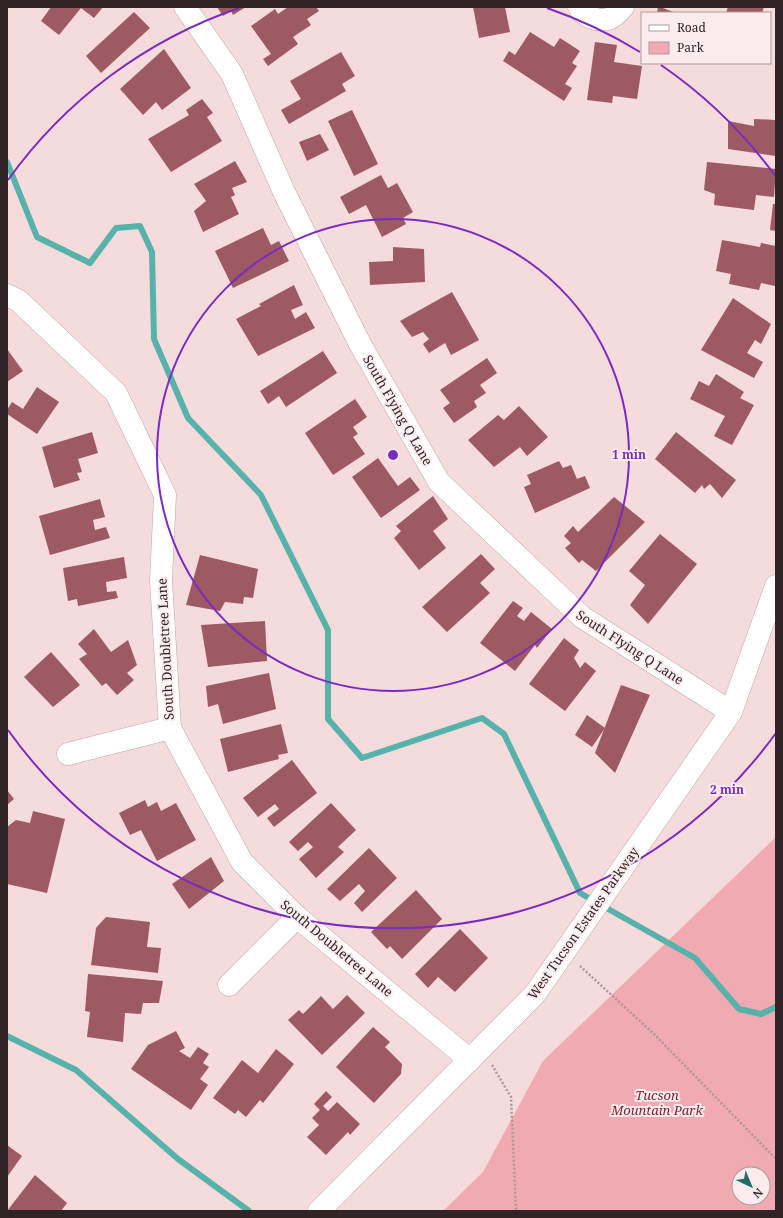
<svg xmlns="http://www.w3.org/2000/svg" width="783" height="1218" font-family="'Noto Serif',serif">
  <rect width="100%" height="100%" fill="#f6dbdd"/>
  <path fill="#f1aab1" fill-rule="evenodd" d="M 776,837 L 776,1211 L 443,1211 L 483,1172 L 543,1061 ZM 739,1174 L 763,1174 L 763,1198 L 739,1198 Z"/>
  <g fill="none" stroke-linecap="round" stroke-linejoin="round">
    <g stroke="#56b2ab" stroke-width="6">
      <polyline points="7,162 37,237 90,263 116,228 140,226 152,252 154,339 188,418 261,495 328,630 328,719 362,758 482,718 504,734 580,893 695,958 739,1009 761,1014 776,1007"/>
      <polyline points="7,1036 76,1070 178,1159 249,1211"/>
    </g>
  </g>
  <g fill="#9d5a62">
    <polygon points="51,7 103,7 94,18 81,8 59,35 41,21"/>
    <polygon points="217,7 246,7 233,15 231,11 223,16"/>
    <polygon points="288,7 316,7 319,11 307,19 311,25 293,37 298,44 268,66 263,59 271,54 251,26 275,9 278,14"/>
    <polygon points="473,7 505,7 510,32 479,38"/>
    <polygon points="658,7 660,7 676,13 657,13"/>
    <polygon points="728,7 764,7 762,13 726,13"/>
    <polygon points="134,12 150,28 101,73 86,56"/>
    <polygon points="530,32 554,47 560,38 580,51 572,63 577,66 565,84 572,88 564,101 503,61 509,51 515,55"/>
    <polygon points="595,42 617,45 614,62 642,66 637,99 613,96 612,103 587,100"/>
    <polygon points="164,49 191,88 162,110 156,102 143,115 120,89"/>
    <polygon points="341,52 355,76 342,84 346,91 289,124 281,110 301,99 290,81"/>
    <polygon points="202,99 213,113 207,117 222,141 171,172 148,139 189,115 186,110"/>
    <polygon points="352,110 378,164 354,176 328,121"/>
    <polygon points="754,119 776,120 776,156 728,149 728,121 754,126"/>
    <polygon points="320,134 329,150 307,161 299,142"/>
    <polygon points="235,161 247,182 232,188 235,195 231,197 239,214 203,232 194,211 206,201 194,184"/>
    <polygon points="707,162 776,169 774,197 756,195 754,210 714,205 715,194 704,190"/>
    <polygon points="381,175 388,188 397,183 413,212 403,218 406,224 382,237 366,205 349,214 340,197"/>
    <polygon points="773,204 776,204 776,231 770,230"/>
    <polygon points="263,228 271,245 279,241 289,261 233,288 215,251"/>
    <polygon points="722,240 760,247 761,243 776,246 776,280 775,286 761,283 759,290 729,284 731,274 716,271"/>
    <polygon points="393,247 424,249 425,282 370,285 369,262 393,261"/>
    <polygon points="294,285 303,305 291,310 295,319 306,312 315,328 258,356 236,319 261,306 259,304"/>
    <polygon points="452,292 479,340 451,355 445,343 429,353 423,344 429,339 423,332 412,337 400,321"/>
    <polygon points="733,298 771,324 761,344 755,340 747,353 763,362 754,378 701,350"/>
    <polygon points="7,349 23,371 7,382"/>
    <polygon points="323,351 337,373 286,407 279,396 268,404 260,391"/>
    <polygon points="487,358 497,373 480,385 486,393 474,401 477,407 454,423 443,408 450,403 440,390"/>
    <polygon points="716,374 744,392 740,398 754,405 732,445 714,436 725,416 690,399 699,381 709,386"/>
    <polygon points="37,387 59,402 37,434 7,414 7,410 12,402 23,409"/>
    <polygon points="355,399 367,417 353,427 358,434 353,437 365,454 333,475 305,433"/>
    <polygon points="519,406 548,437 527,456 520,447 494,467 468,440 498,415 504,420"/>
    <polygon points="92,432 98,453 78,459 82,472 77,473 80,480 54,488 42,447"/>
    <polygon points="676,432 736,480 722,498 710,484 704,489 702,485 695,493 655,459"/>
    <polygon points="378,458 398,486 410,477 420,490 381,518 352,477"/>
    <polygon points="559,461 563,468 571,465 577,479 585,476 590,488 535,513 524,487 531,484 527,475"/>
    <polygon points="433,496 448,519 433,531 446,548 419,570 394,538 401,531 396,526"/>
    <polygon points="614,497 645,522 596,571 582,560 579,563 565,548 571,543 564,536 573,526 578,532"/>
    <polygon points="100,499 105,517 93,520 95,530 106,527 110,538 50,555 39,516"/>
    <polygon points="660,534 697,564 648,624 630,605 645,585 629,571"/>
    <polygon points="481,554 495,569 480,583 490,593 447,632 422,607"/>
    <polygon points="200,555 258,569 253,598 244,597 243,604 225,602 220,611 186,605"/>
    <polygon points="124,557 127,578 106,582 107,592 116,591 118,598 78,606 77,599 68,601 63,568"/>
    <polygon points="513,601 523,608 517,616 524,621 531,612 552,629 537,648 535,645 515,671 480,643"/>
    <polygon points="265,621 267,661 208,667 201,625"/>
    <polygon points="94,629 111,652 128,640 137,665 127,673 134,680 117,695 106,683 102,686 79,659 87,654 78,644"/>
    <polygon points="564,638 579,650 574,658 580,668 585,662 596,671 565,711 529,684"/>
    <polygon points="51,652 80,685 53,707 24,677"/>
    <polygon points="269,673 276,709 223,724 218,704 208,707 206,686"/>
    <polygon points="621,685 650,695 615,773 595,753"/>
    <polygon points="587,715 605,728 592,747 575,735"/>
    <polygon points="281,724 288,753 278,755 279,759 228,772 220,739"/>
    <polygon points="292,760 317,793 274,827 267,818 279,809 275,804 258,817 243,798"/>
    <polygon points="7,790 14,799 7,805"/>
    <polygon points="145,800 148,807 157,802 161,811 176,803 196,840 157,861 141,830 130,835 119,813"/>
    <polygon points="331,803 356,830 338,847 344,852 316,878 299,859 313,847 308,842 298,851 289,842"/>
    <polygon points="33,811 65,819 47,893 7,884 7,827 16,820 30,823"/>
    <polygon points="369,848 397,878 362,912 354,903 365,891 359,884 340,901 327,889"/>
    <polygon points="211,857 224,881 189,909 172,884"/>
    <polygon points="416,890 442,919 402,959 390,946 387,949 371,932"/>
    <polygon points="106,917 150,922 147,947 161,948 158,973 91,965 96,928"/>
    <polygon points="460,929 488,958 455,992 438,977 428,988 415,974"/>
    <polygon points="88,974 163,981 159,1003 143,1003 141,1014 125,1013 123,1042 87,1037 90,1012 85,1011"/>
    <polygon points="347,995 365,1013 322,1055 288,1020 299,1010 303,1014 321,996 333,1009"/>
    <polygon points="373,1027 390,1042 385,1047 402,1064 401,1074 374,1103 336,1067"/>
    <polygon points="176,1031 185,1048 179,1051 190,1058 198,1047 209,1054 203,1063 209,1067 200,1079 208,1085 191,1110 131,1069 148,1045"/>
    <polygon points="276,1049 294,1064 263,1103 260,1100 246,1117 238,1110 235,1114 213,1098 242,1060 258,1073"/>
    <polygon points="326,1091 332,1097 323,1106 328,1111 337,1102 360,1124 350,1135 348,1132 326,1155 307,1137 319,1125 312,1118 320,1110 314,1104"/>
    <polygon points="7,1145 22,1156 7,1177"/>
    <polygon points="35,1175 67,1203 61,1211 7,1211"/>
  </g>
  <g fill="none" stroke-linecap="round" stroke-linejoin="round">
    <g stroke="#c0a7a8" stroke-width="23">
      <g id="minor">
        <polyline points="185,7 232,74 284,192 360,344 439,482 582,617 731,712"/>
        <path d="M 579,7 C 583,16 598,22 608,19 C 614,17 619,12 623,7"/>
        <polyline points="7,295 19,301 116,393 165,495 161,581 170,728 242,862 297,917 470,1060"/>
        <polyline points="68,754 170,728"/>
        <polyline points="229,985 297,917"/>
        <polyline points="319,1211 535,994 731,712 776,586"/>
      </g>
    </g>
    <g stroke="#ad989a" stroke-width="2.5" stroke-dasharray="2 2" stroke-linecap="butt">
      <polyline points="580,966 655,1035 776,1159"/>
      <polyline points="492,1065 511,1097 516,1211"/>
    </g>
    <use href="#minor" stroke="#fff" stroke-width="22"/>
  </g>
  <g fill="none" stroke="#7b2cbf" stroke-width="2">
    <circle cx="393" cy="455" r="236"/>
    <path d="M776 733A473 473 0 0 1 8 730M8 180A473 473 0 0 1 239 8M547 8A473 473 0 0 1 640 52M661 65A473 473 0 0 1 776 177"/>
  </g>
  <g text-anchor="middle" stroke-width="4" stroke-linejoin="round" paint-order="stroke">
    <g font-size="13" fill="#2f2526" stroke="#fceced">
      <text transform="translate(398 410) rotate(60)" y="5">South Flying Q Lane</text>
      <text transform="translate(630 647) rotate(33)" y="5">South Flying Q Lane</text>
      <text transform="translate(165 649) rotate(-93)" y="5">South Doubletree Lane</text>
      <text transform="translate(583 923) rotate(-55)" y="5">West Tucson Estates Parkway</text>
      <text transform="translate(337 948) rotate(40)" y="5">South Doubletree Lane</text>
    </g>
    <g font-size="13" font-style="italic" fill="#792334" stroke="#fceced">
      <text x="657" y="1100">Tucson<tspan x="657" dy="15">Mountain Park</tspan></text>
    </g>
  </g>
  <circle cx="393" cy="455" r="6" fill="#7b2cbf" stroke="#fceced" stroke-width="2"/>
  <g font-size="12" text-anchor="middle" font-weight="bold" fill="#7b2cbf" stroke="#fceced" stroke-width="4" stroke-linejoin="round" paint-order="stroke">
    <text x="629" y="459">1 min</text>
    <text x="727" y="794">2 min</text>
  </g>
  <rect width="783" height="1218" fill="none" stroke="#2f2526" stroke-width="16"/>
  <rect x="641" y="12" width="130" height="52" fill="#fceced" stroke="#aa9c9d"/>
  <rect x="649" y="25" width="20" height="6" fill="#ffffff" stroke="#aa9c9d"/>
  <text x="677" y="32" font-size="12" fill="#2f2526">Road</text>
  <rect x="649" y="42" width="20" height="12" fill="#f1aab1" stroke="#aa9c9d"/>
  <text x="677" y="52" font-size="12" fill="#2f2526">Park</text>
  <g transform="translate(751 1186) rotate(136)"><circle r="19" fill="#fceced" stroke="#aa9c9d"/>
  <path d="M0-3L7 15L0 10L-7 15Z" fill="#206b66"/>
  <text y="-6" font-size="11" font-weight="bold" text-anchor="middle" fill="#2f2526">N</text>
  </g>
</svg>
